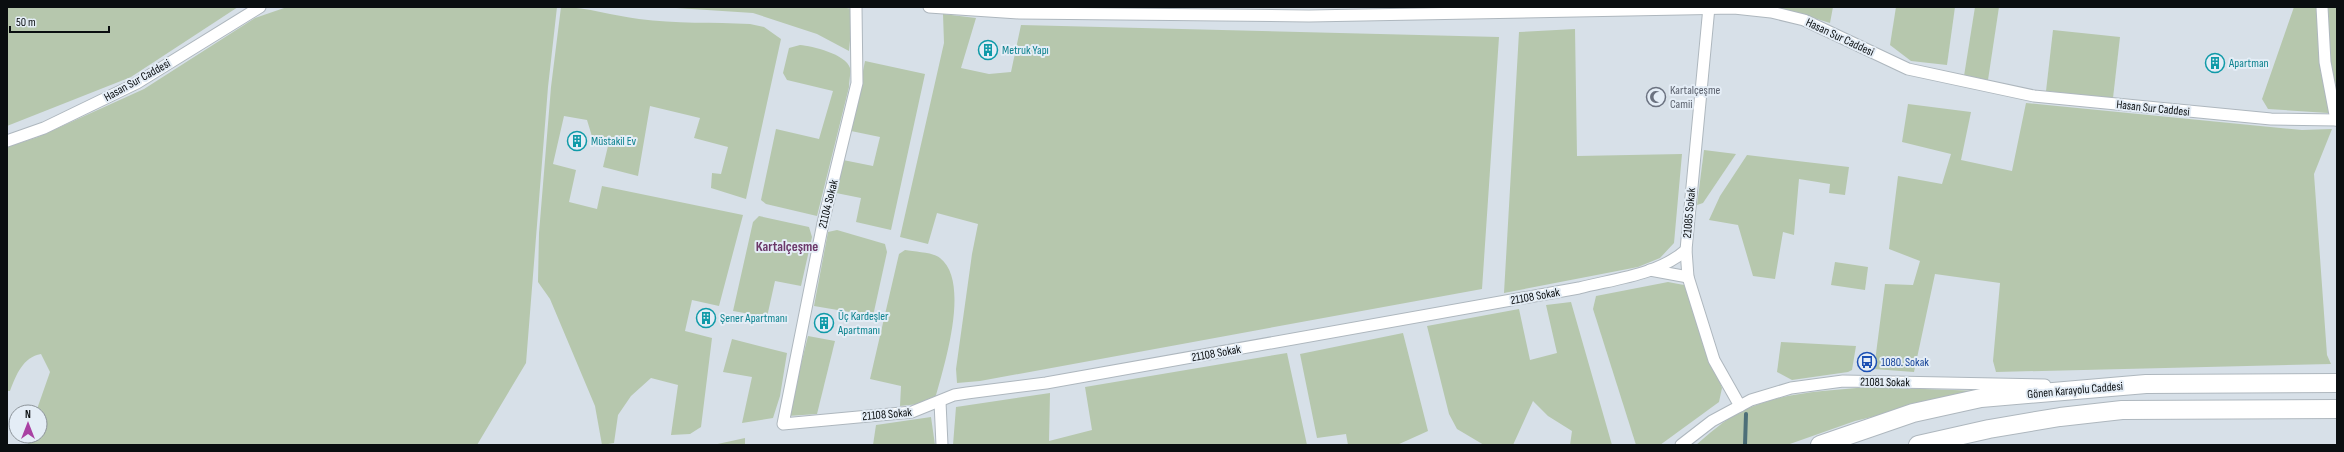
<svg xmlns="http://www.w3.org/2000/svg" width="2344" height="452" font-family="'Sofia Sans Condensed',sans-serif">
  <rect width="100%" height="100%" fill="#d7e0e8"/>
  <g fill="#b6c7ad">
    <polygon points="7,7 238,7 131,77 7,126"/>
    <path d="M 287,7 L 557,7 L 548,87 L 526,363 L 477,445 L 28,445 L 29,436 L 40,436 L 40,412 L 36,412 L 50,372 L 41,354 C 23,357 16,375 10,391 L 7,391 L 7,147 L 38,137 L 144,89 L 255,18 Z"/>
    <path d="M 561,7 C 588,7 613,16 639,19 C 675,24 713,22 750,24 L 764,27 L 781,39 L 746,199 L 711,188 L 712,173 L 721,174 L 728,147 L 694,138 L 700,118 L 650,106 L 638,176 L 603,167 L 608,146 L 594,143 L 587,120 L 564,116 L 553,164 L 576,170 L 569,202 L 597,209 L 602,186 L 743,215 L 719,306 L 692,300 L 685,331 L 712,338 L 701,427 L 690,434 L 671,435 L 678,385 L 651,378 L 631,396 L 618,415 L 614,443 L 602,445 L 595,406 L 550,299 L 538,282 L 539,233 L 551,87 Z"/>
    <polygon points="661,7 840,7 853,9 849,51 817,34 753,13"/>
    <polygon points="1777,7 1833,7 1830,23"/>
    <polygon points="1896,7 1955,7 1947,65 1911,61 1890,45"/>
    <polygon points="1975,7 1999,7 1988,80 1964,76"/>
    <polygon points="2294,7 2316,7 2321,74 2330,110 2328,113 2268,109 2262,99"/>
    <polygon points="2325,7 2337,7 2337,90 2331,67"/>
    <polygon points="943,14 976,18 961,68 989,74 1011,72 1021,25 1499,37 1482,289 980,381 957,383 956,369 972,254 978,224 937,213 928,244 900,237 944,43"/>
    <polygon points="1575,29 1577,156 1682,154 1674,243 1660,258 1638,267 1504,293 1519,32"/>
    <polygon points="2053,30 2120,37 2113,98 2046,91"/>
    <path d="M 800,45 C 812,46 846,54 850,68 C 851,73 849,81 849,87 L 817,216 L 766,204 L 761,200 L 776,129 L 819,139 L 833,91 L 787,80 L 783,73 L 789,48 Z"/>
    <polygon points="865,61 925,74 891,230 856,222 861,198 836,193 843,160 873,166 880,137 851,131"/>
    <polygon points="2026,103 2302,130 2332,129 2314,174 2327,355 2331,364 1996,372 1993,361 2000,283 1935,274 1914,372 1874,369 1885,284 1913,285 1920,261 1889,249 1898,176 1942,184 1951,154 1902,142 1908,104 1971,112 1961,160 2012,171"/>
    <polygon points="1704,150 1736,154 1703,203 1697,205"/>
    <polygon points="1747,155 1849,167 1845,195 1829,193 1830,184 1799,179 1794,235 1783,232 1775,279 1753,276 1738,225 1709,220 1720,196"/>
    <polygon points="759,216 809,227 812,237 801,286 775,281 767,317 733,311 753,222"/>
    <polygon points="837,230 885,244 887,252 873,316 814,306 828,232"/>
    <path d="M 905,250 C 915,252 933,252 940,258 C 971,282 944,366 935,399 L 919,404 L 900,406 L 901,386 L 870,379 L 899,254 Z"/>
    <polygon points="1835,262 1868,267 1865,290 1831,285"/>
    <polygon points="1668,282 1684,285 1722,388 1719,402 1660,445 1636,445 1593,309 1596,296"/>
    <polygon points="1571,302 1612,445 1570,445 1572,431 1548,416 1533,401 1513,445 1484,445 1457,429 1449,414 1427,326 1519,309 1530,360 1557,353 1546,305"/>
    <polygon points="1403,333 1428,431 1397,445 1348,445 1346,434 1317,438 1300,354"/>
    <polygon points="808,336 835,341 817,414 788,416"/>
    <polygon points="732,339 787,353 780,396 773,418 742,423 752,377 723,372"/>
    <polygon points="1781,342 1856,346 1852,370 1848,372 1792,380 1777,372"/>
    <polygon points="1287,353 1307,445 953,445 956,407 1050,393 1049,441 1092,430 1085,387"/>
    <path d="M 1868,387 L 1981,391 L 1855,421 L 1787,445 L 1696,445 C 1709,434 1724,420 1740,412 C 1780,392 1824,391 1868,387 Z"/>
    <polygon points="931,417 935,445 873,445 876,425"/>
    <polygon points="745,438 745,445 713,445"/>
  </g>
  <g fill="none" stroke-linecap="round" stroke-linejoin="round">
    <polyline stroke="#4d6f78" stroke-width="4" points="1745,445 1746,414"/>
    <g stroke="#aeb7be" stroke-width="13">
      <g id="minor">
        <path d="M 856,7 L 857,83 L 823,223 L 783,424 L 912,412 L 954,395 L 967,393 L 1046,383 L 1579,288 C 1614,279 1658,275 1686,250"/>
        <polyline points="929,7 1019,13 1309,16 1734,8 1771,12 1804,20 1908,69 2034,96 2271,119 2337,120"/>
        <polyline points="1709,7 1686,250 1688,277 1714,360 1740,406"/>
        <polyline points="2322,7 2325,62 2336,120"/>
        <polyline points="7,141 44,128 137,83 260,7"/>
        <polyline points="1650,270 1688,277"/>
        <polyline points="940,402 942,445"/>
        <polyline points="1681,445 1712,421 1751,400 1791,388 1843,381 2045,385"/>
      </g>
    </g>
    <g stroke="#aeb7be" stroke-width="20">
      <g id="trunk">
        <polyline points="1820,445 1913,413 1981,398 2146,384 2337,383"/>
        <polyline points="1918,445 1989,429 2060,417 2122,410 2337,409"/>
      </g>
    </g>
    <use href="#minor" stroke="#fff" stroke-width="11"/>
    <use href="#trunk" stroke="#fff" stroke-width="18"/>
  </g>
  <defs>
    <g id="building-ring" transform="scale(1)"><circle r="9.5" fill="#e4edf6" stroke="#0f9aa8" stroke-width="1.5"/><path d="M-4-6H4V6H1V3H-1V6H-4ZM-2.5-4.3h1.7v1.8h-1.7ZM.8-4.3h1.7v1.8H.8ZM-2.5-1h1.7V.8h-1.7ZM.8-1h1.7V.8H.8Z" fill="#0f9aa8"/></g>
    <g id="mosque-ring" transform="scale(1)"><circle r="9.5" fill="#e4edf6" stroke="#6b7280" stroke-width="1.5"/><path d="M3.5-4.9A6 6 0 1 0 3.5 4.9A5 5 0 1 1 3.5-4.9Z" fill="#6b7280"/></g>
    <g id="bus-ring" transform="scale(1)"><circle r="9.5" fill="#e4edf6" stroke="#1a4fb4" stroke-width="1.5"/><path d="M-5-6H5V4H4V6H2V4H-2V6H-4V4H-5ZM-3.5-4V0h7V-4ZM-3.5 1.2v1.5H-2V1.2ZM2 1.2v1.5H3.5V1.2Z" fill="#1a4fb4"/></g>
  </defs>
  <g fill-rule="evenodd">
    <use href="#building-ring" x="988" y="50"/>
    <use href="#building-ring" x="2215" y="63"/>
    <use href="#mosque-ring" x="1656" y="97"/>
    <use href="#building-ring" x="577" y="141"/>
    <use href="#building-ring" x="706" y="318"/>
    <use href="#building-ring" x="824" y="323"/>
    <use href="#bus-ring" x="1867" y="362"/>
  </g>
  <g text-anchor="middle" stroke-width="4" stroke-linejoin="round" paint-order="stroke">
    <g font-size="12" fill="#0a0e10" stroke="#e4edf6">
      <text transform="translate(1840 37) rotate(25)" y="4">Hasan Sur Caddesi</text>
      <text transform="translate(137 80) rotate(-29)" y="4">Hasan Sur Caddesi</text>
      <text transform="translate(2153 108) rotate(6)" y="4">Hasan Sur Caddesi</text>
      <text transform="translate(828 204) rotate(-76)" y="4">21104 Sokak</text>
      <text transform="translate(1689 213) rotate(-85)" y="4">21085 Sokak</text>
      <text transform="translate(1535 296) rotate(-10)" y="4">21108 Sokak</text>
      <text transform="translate(1216 353) rotate(-10)" y="4">21108 Sokak</text>
      <text transform="translate(1885 382) rotate(1)" y="4">21081 Sokak</text>
      <text transform="translate(2075 390) rotate(-5)" y="4">Gönen Karayolu Caddesi</text>
      <text transform="translate(887 414) rotate(-5)" y="4">21108 Sokak</text>
    </g>
    <g font-size="12" fill="#0d838f" stroke="#e4edf6" text-anchor="start">
      <text x="1002" y="54">Metruk Yapı</text>
      <text x="2229" y="67">Apartman</text>
      <text x="591" y="145">Müstakil Ev</text>
      <text x="838" y="320">Üç Kardeşler<tspan x="838" dy="14">Apartmanı</tspan></text>
      <text x="720" y="322">Şener Apartmanı</text>
    </g>
    <g font-size="12" fill="#5b616d" stroke="#e4edf6" text-anchor="start">
      <text x="1670" y="94">Kartalçeşme<tspan x="1670" dy="14">Camii</tspan></text>
    </g>
    <g font-size="12" fill="#164399" stroke="#e4edf6" text-anchor="start">
      <text x="1881" y="366">1080. Sokak</text>
    </g>
    <g font-size="14" font-weight="bold" fill="#6c3869" stroke="#e4edf6">
      <text x="787" y="251">Kartalçeşme</text>
    </g>
  </g>
  <rect width="2344" height="452" fill="none" stroke="#0a0e10" stroke-width="16"/>
  <g transform="translate(28 424)"><circle r="19" fill="#e4edf6" stroke="#8d949a"/>
  <path d="M0-3L7 15L0 10L-7 15Z" fill="#a941a3"/>
  <text y="-6" font-size="11" font-weight="bold" text-anchor="middle" fill="#0a0e10">N</text>
  </g>
  <path d="M10 26v6h99v-6" fill="none" stroke="#0a0e10" stroke-width="2"/>
  <text x="16" y="26" font-size="12" fill="#0a0e10" stroke="#e4edf6" stroke-width="3" paint-order="stroke">50 m</text>
</svg>
